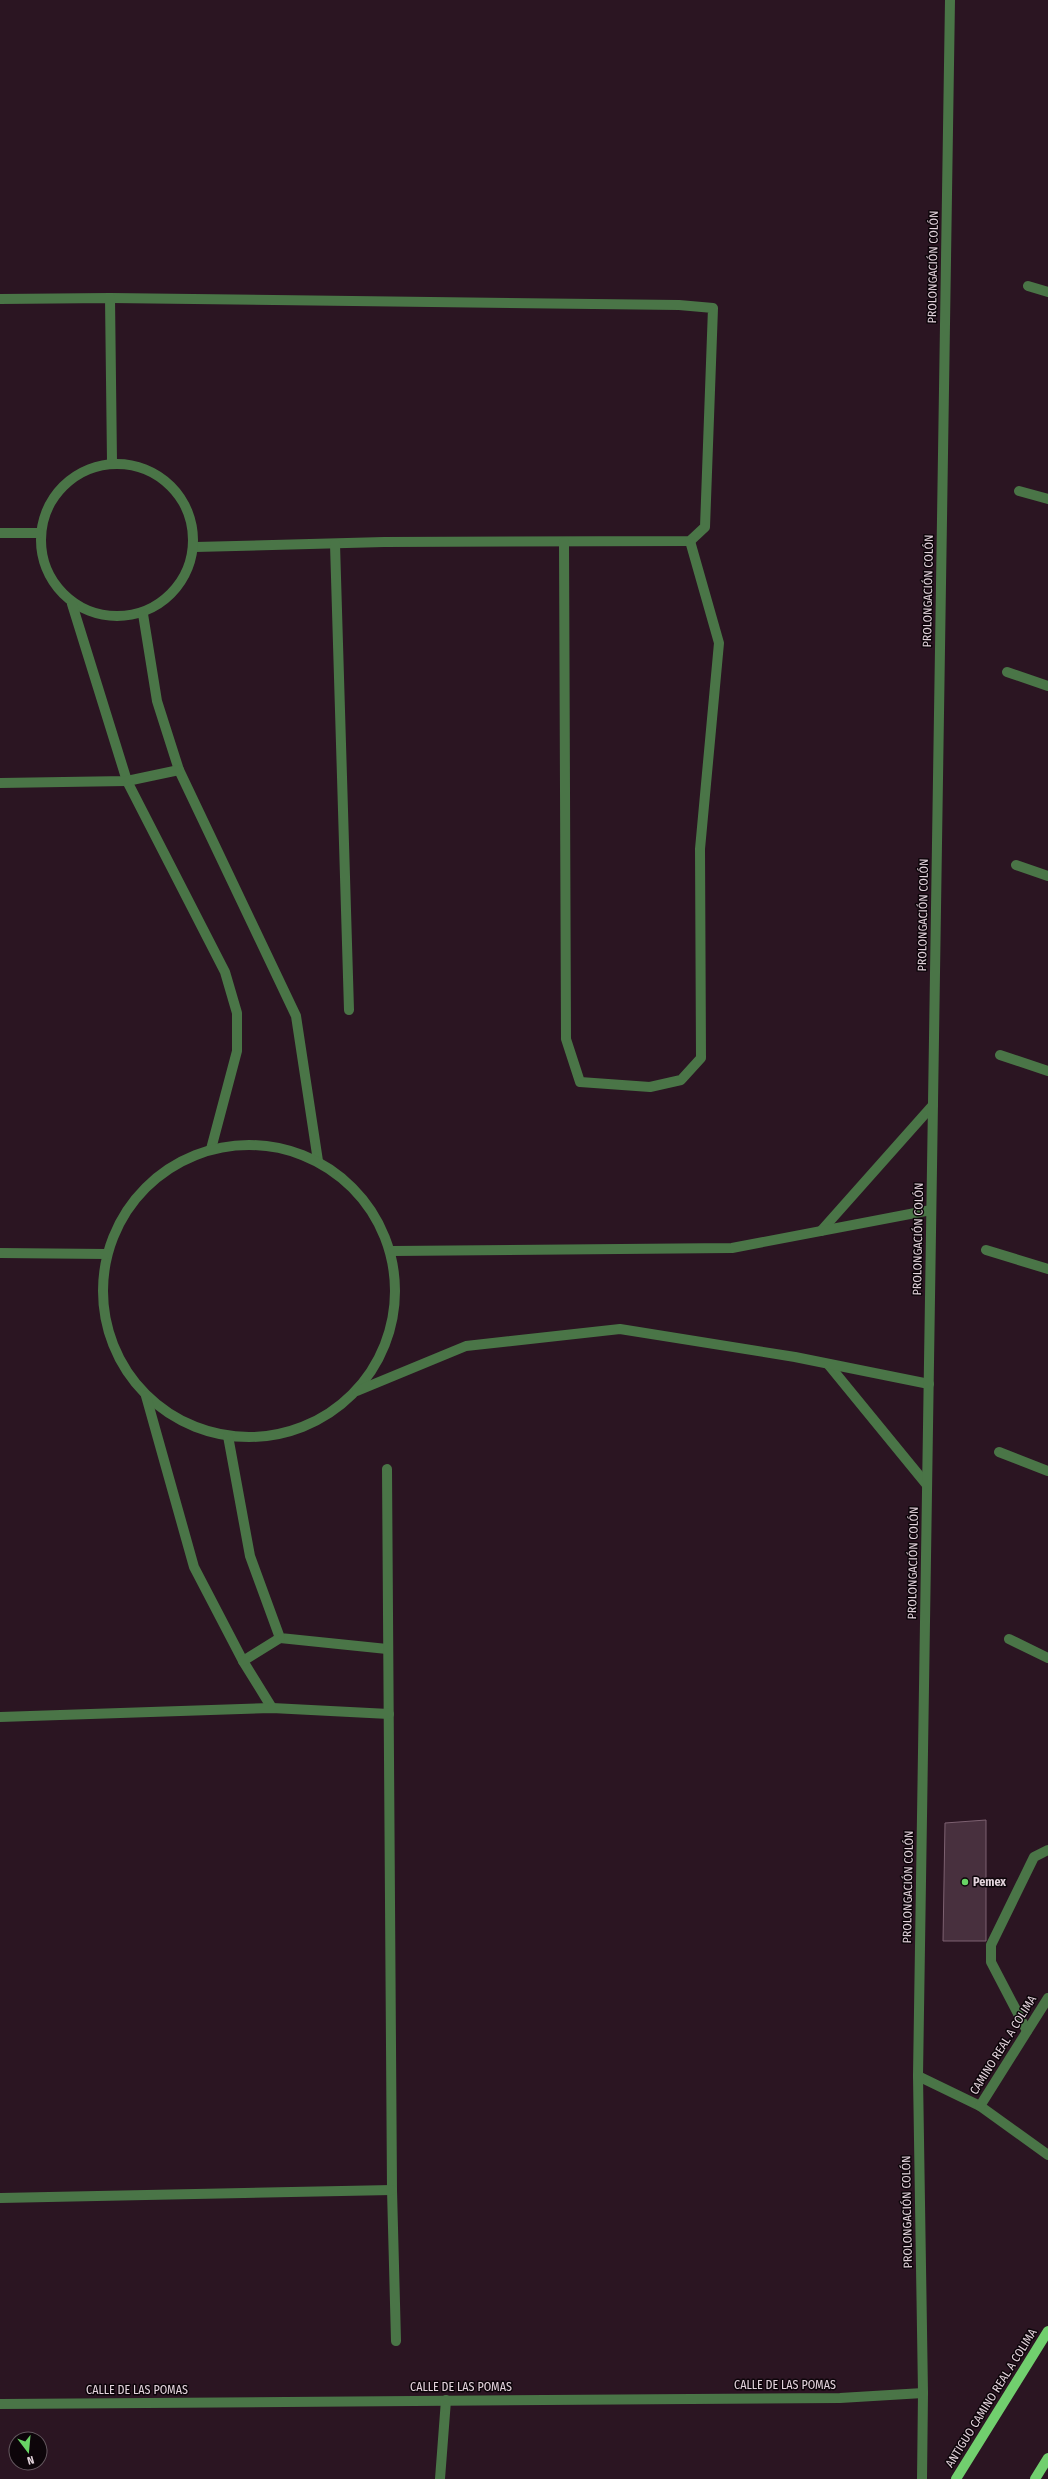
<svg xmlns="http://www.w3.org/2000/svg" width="1048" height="2479" font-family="'Fira Sans Condensed',sans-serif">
  <rect width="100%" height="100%" fill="#2b1522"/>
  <polygon fill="#48303e" stroke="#7d6171" points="986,1820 986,1941 943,1941 945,1823"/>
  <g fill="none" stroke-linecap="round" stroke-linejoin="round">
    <g stroke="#4a7547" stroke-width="10">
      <polyline points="1028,286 1048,292"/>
      <polyline points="110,298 679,305 713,308 705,527 690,541 384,542 195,547"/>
      <polyline points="0,299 110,298 112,462"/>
      <circle cx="117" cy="540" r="76"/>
      <polyline points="1019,491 1048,499"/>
      <polyline points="0,533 39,533"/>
      <polyline points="564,542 566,1039 580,1082 650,1087 681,1080 701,1058 700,849 719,643 690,541"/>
      <polyline points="335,544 349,1010"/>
      <polyline points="72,604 127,781 225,972 237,1013 237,1051 211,1149"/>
      <polyline points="143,614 157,701 179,770 296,1016 318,1161"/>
      <polyline points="1007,672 1048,686"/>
      <polyline points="0,783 127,781 179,770"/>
      <polyline points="1016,865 1048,876"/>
      <polyline points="1000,1055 1048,1071"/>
      <circle cx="249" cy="1291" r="146"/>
      <polyline points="821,1231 933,1105"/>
      <polyline points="986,1250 1048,1269"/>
      <polyline points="392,1251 732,1248 931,1210"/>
      <polyline points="0,1253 107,1254"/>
      <polyline points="828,1364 927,1485"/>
      <polyline points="357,1391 466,1346 620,1329 795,1357 929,1384"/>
      <polyline points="146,1396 194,1567 243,1661 272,1708"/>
      <polyline points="228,1436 250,1556 280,1638 387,1649"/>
      <polyline points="999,1452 1048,1471"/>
      <polyline points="387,1469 392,2190 396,2341"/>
      <polyline points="1009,1639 1048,1658"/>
      <polyline points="243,1661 280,1638"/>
      <polyline points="0,1717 272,1708 389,1714"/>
      <polyline points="1027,2031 991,1962 991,1945 1034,1857 1048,1850"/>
      <polyline points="918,2076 980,2106 1048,2155"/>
      <polyline points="980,2106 1048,1998"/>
      <polyline points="0,2198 392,2190"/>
      <polyline points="0,2404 840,2398 923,2393"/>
      <polyline points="440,2479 446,2400"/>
      <polyline points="922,2479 923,2393 918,2076 950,0"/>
    </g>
    <g stroke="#71cf6e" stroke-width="10">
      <polyline points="956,2479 1048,2331"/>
      <polyline points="1035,2479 1048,2458"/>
    </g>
  </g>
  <circle fill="#68d465" stroke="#0d050a" stroke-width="1.5" cx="965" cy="1882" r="4"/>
  <g text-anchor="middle" stroke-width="3" stroke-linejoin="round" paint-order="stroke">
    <g font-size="12" fill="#e3d3dc" stroke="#0d050a">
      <text transform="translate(933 267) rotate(-89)" y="4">PROLONGACIÓN COLÓN</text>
      <text transform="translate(928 591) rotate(-89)" y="4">PROLONGACIÓN COLÓN</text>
      <text transform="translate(923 915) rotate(-89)" y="4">PROLONGACIÓN COLÓN</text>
      <text transform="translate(918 1239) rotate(-89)" y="4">PROLONGACIÓN COLÓN</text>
      <text transform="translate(913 1563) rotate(-89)" y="4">PROLONGACIÓN COLÓN</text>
      <text transform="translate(908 1887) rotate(-89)" y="4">PROLONGACIÓN COLÓN</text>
      <text transform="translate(1003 2045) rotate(-58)" y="4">CAMINO REAL A COLIMA</text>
      <text transform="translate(907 2212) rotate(-91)" y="4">PROLONGACIÓN COLÓN</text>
      <text x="785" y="2389">CALLE DE LAS POMAS</text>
      <text x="461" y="2391">CALLE DE LAS POMAS</text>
      <text x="137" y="2394">CALLE DE LAS POMAS</text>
      <text transform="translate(991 2398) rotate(-58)" y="4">ANTIGUO CAMINO REAL A COLIMA</text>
    </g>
    <g font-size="12" font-weight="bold" fill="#e3d3dc" stroke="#0d050a" text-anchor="start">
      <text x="973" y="1886">Pemex</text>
    </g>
  </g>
  <g transform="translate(28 2451) rotate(164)"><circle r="19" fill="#0d050a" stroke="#63575e"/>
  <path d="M0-3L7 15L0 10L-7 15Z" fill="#68d465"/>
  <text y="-6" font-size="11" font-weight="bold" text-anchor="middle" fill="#e3d3dc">N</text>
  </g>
</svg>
